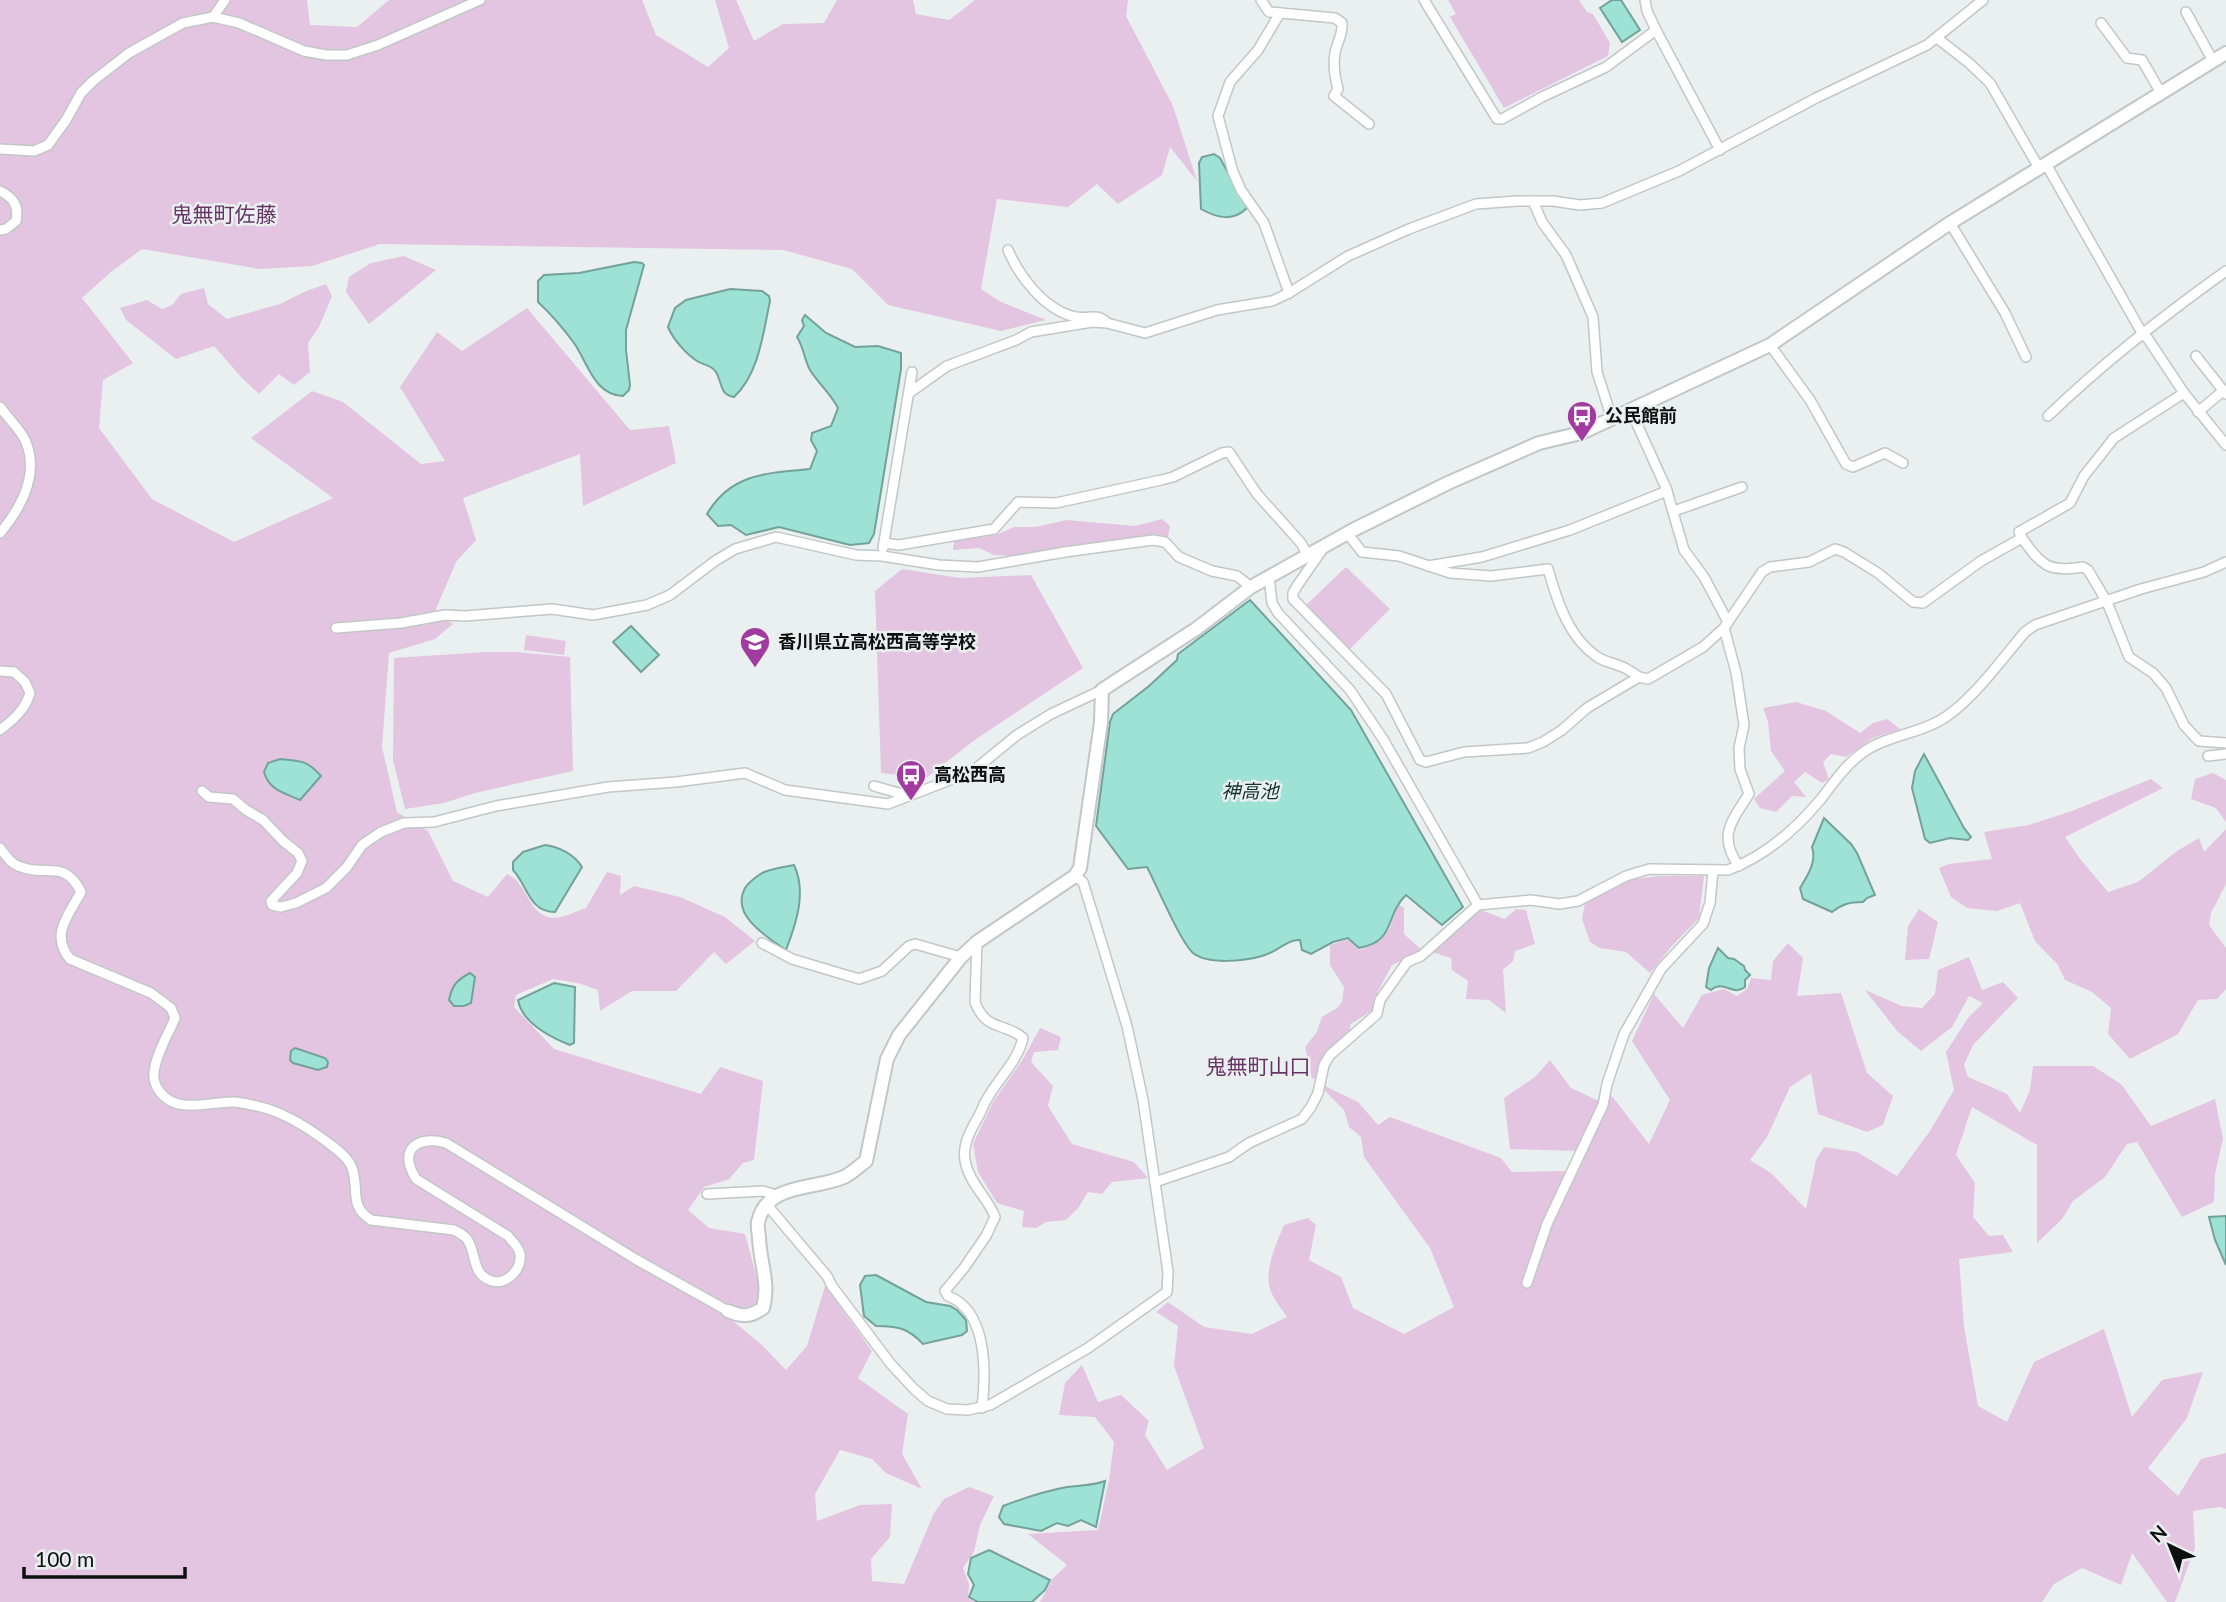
<svg xmlns="http://www.w3.org/2000/svg" width="2226" height="1602" font-family="Lato,'Noto Sans JP',sans-serif">
  <rect width="100%" height="100%" fill="#eaf0ef"/>
  <g fill="#e3c5e1">
    <path d="M 0,0 L 307,0 L 310,25 L 357,27 L 389,0 L 642,0 L 656,35 L 708,67 L 729,48 L 715,0 L 736,0 L 754,41 L 783,24 L 824,23 L 837,0 L 913,0 L 916,14 L 949,20 L 975,0 L 1128,0 L 1126,16 L 1173,106 L 1197,181 L 1170,147 L 1162,175 L 1118,204 L 1097,184 L 1068,207 L 997,199 L 981,289 L 1001,302 L 1046,320 L 1001,331 L 888,305 L 852,269 L 783,250 L 380,244 L 312,266 L 260,269 L 142,249 L 111,272 L 82,298 L 133,363 L 103,380 L 99,428 L 152,499 L 234,542 L 333,498 L 251,438 L 312,391 L 343,402 L 421,464 L 445,461 L 400,387 L 437,332 L 462,351 L 527,308 L 630,430 L 669,426 L 676,463 L 583,506 L 580,454 L 463,498 L 476,540 L 456,562 L 436,609 L 453,624 L 435,639 L 389,653 L 382,747 L 397,812 L 428,831 L 453,881 L 488,897 L 507,874 C 528,882 527,916 554,918 C 563,918 577,911 586,908 L 607,872 L 621,876 L 620,895 L 634,886 L 680,897 L 725,917 L 755,941 L 726,964 L 714,952 L 676,991 L 632,991 L 600,1011 L 598,990 L 578,983 L 553,979 L 516,995 L 514,1007 L 554,1049 L 701,1094 L 720,1067 L 763,1081 L 754,1160 L 743,1163 L 729,1179 L 704,1187 L 688,1210 L 709,1228 L 745,1234 L 759,1286 L 757,1307 L 732,1320 L 763,1346 L 786,1370 L 807,1346 L 825,1286 L 872,1351 L 858,1378 L 908,1414 L 902,1454 L 922,1489 L 886,1473 L 872,1459 L 840,1450 L 815,1494 L 817,1521 L 860,1505 L 892,1504 L 890,1537 L 871,1559 L 872,1581 L 904,1584 L 934,1513 L 944,1499 L 969,1487 L 994,1496 L 980,1525 L 974,1552 L 963,1568 L 969,1584 L 968,1598 L 975,1602 L 0,1602 Z"/>
    <polygon points="1448,0 1579,0 1587,12 1593,14 1610,43 1608,56 1504,108 1450,17 1456,14"/>
    <polygon points="404,256 436,270 369,324 346,292 349,277 371,263"/>
    <polygon points="326,284 332,296 319,327 308,343 310,372 294,385 279,374 259,394 242,378 214,346 176,359 126,320 120,308 147,300 162,309 172,305 181,294 204,288 208,304 227,319 280,304 304,292"/>
    <polygon points="1162,519 1170,526 1168,537 1147,537 1014,556 994,555 979,548 953,550 954,541 998,534 1014,527 1035,527 1067,520 1135,526"/>
    <polygon points="1346,567 1390,609 1349,650 1305,606"/>
    <polygon points="902,569 960,578 1031,575 1083,668 976,739 926,778 881,773 875,591"/>
    <polygon points="526,635 566,641 564,655 524,650"/>
    <polygon points="486,652 516,652 570,657 573,771 475,793 444,803 405,809 393,760 394,658"/>
    <polygon points="1796,702 1826,711 1860,733 1873,723 1887,719 1900,729 1873,738 1846,757 1831,754 1823,762 1829,779 1822,783 1805,772 1794,782 1806,797 1792,796 1776,812 1760,808 1754,799 1785,771 1771,751 1768,722 1763,708"/>
    <polygon points="2213,773 2226,780 2226,822 2216,808 2191,799 2195,779"/>
    <polygon points="2151,779 2163,788 2065,837 2081,860 2108,892 2138,882 2177,851 2199,838 2204,852 2226,829 2226,884 2211,913 2209,925 2226,948 2226,989 2217,999 2198,1000 2178,1034 2130,1059 2108,1034 2111,1008 2092,992 2065,980 2058,965 2035,941 2020,903 1997,911 1967,908 1951,897 1939,868 1949,864 1992,859 1984,832 2029,825 2072,811"/>
    <polygon points="1659,876 1704,876 1699,918 1671,947 1650,973 1626,952 1600,948 1590,942 1582,919 1585,903 1627,880"/>
    <path d="M 1398,904 L 1404,908 L 1404,934 L 1423,951 L 1392,965 L 1377,993 L 1376,1008 L 1351,1024 L 1348,1037 L 1318,1077 L 1312,1079 L 1305,1047 L 1317,1032 L 1322,1017 L 1337,1008 L 1342,1002 L 1344,987 L 1330,965 L 1330,945 L 1349,939 L 1359,950 C 1389,940 1389,932 1398,904 Z"/>
    <polygon points="1478,909 1505,919 1516,909 1526,910 1535,944 1515,951 1513,961 1503,970 1506,1013 1489,1000 1466,999 1468,981 1452,970 1451,958 1432,952"/>
    <polygon points="1919,909 1938,922 1929,959 1905,960 1908,926"/>
    <path d="M 1788,943 L 1803,958 L 1797,996 L 1841,993 L 1867,1073 L 1893,1096 L 1883,1125 L 1867,1132 L 1818,1114 L 1811,1073 L 1790,1087 L 1767,1137 L 1750,1160 L 1771,1173 L 1806,1209 L 1816,1160 L 1824,1147 L 1857,1152 L 1897,1176 L 1930,1131 L 1954,1090 L 1946,1052 L 1968,1018 L 1983,1003 L 1969,996 L 1952,1027 L 1921,1051 L 1897,1031 L 1865,990 L 1902,1006 L 1922,1008 L 1935,994 L 1938,970 L 1969,957 L 1982,990 L 2003,982 L 2018,998 L 1973,1045 L 1964,1065 L 1968,1077 L 2007,1094 L 2020,1113 L 2030,1090 L 2033,1066 L 2093,1066 L 2121,1084 L 2151,1126 L 2215,1099 L 2223,1139 L 2215,1174 L 2214,1202 L 2182,1217 L 2137,1142 L 2127,1144 L 2105,1177 L 2073,1201 L 2062,1219 L 2037,1243 L 2037,1145 L 1972,1107 L 1956,1155 L 1975,1183 L 1973,1217 L 1989,1236 L 2003,1235 L 2013,1252 L 1959,1259 L 1964,1326 L 1978,1406 L 2007,1422 L 2034,1362 L 2104,1329 L 2132,1417 L 2162,1380 L 2203,1372 L 2187,1418 L 2148,1468 L 2178,1496 L 2201,1459 L 2226,1453 L 2226,1509 L 2219,1507 L 2193,1511 L 2195,1548 L 2175,1602 L 2167,1602 L 2132,1553 L 2121,1585 L 2082,1568 L 2054,1584 L 2042,1602 L 1040,1602 L 1053,1578 L 1067,1565 L 1028,1534 L 1098,1530 L 1109,1480 L 1114,1442 L 1095,1417 L 1059,1415 L 1065,1383 L 1082,1365 L 1098,1402 L 1121,1395 L 1149,1421 L 1145,1435 L 1167,1470 L 1204,1448 L 1174,1366 L 1178,1326 L 1156,1312 L 1168,1302 L 1204,1327 L 1252,1334 L 1287,1317 C 1282,1309 1275,1301 1271,1292 C 1263,1272 1276,1244 1284,1225 L 1308,1218 L 1316,1225 L 1309,1260 L 1341,1277 L 1353,1308 L 1404,1334 L 1454,1307 L 1430,1248 L 1364,1157 L 1361,1137 L 1349,1127 L 1344,1110 L 1323,1089 L 1325,1086 L 1358,1102 L 1378,1125 L 1390,1117 L 1501,1158 L 1512,1172 L 1564,1171 L 1573,1181 L 1583,1151 L 1510,1149 L 1504,1098 L 1535,1077 L 1550,1060 L 1571,1088 L 1599,1101 L 1612,1096 L 1649,1144 L 1670,1100 L 1632,1041 L 1654,994 L 1683,1028 L 1702,995 L 1724,989 L 1737,996 L 1747,989 L 1751,978 L 1771,980 L 1773,961 Z"/>
    <polygon points="1040,1028 1061,1037 1058,1050 1034,1052 1031,1062 1053,1086 1048,1106 1072,1144 1134,1162 1148,1178 1112,1182 1102,1194 1088,1192 1079,1207 1066,1220 1046,1222 1036,1228 1022,1227 1024,1211 997,1203 978,1172 973,1144 993,1102 1023,1059"/>
  </g>
  <g fill="#9ee1d5" stroke="#72a29a" stroke-width="2">
    <polygon points="1612,0 1621,0 1640,30 1622,42 1600,8"/>
    <path d="M 1214,154 L 1220,158 L 1247,208 C 1233,222 1217,218 1201,209 L 1199,163 L 1202,157 Z"/>
    <path d="M 634,262 L 642,263 L 644,265 L 626,330 L 626,350 L 630,385 L 629,390 L 623,396 C 594,395 588,363 574,343 C 563,328 551,314 538,302 L 538,281 L 544,275 L 579,273 Z"/>
    <path d="M 730,289 L 762,291 L 769,296 L 770,301 C 763,333 759,374 734,397 C 719,394 723,384 716,372 C 712,365 703,365 697,361 C 686,354 673,339 668,327 L 675,308 L 686,300 Z"/>
    <path d="M 805,315 L 826,333 L 855,347 L 878,346 L 901,353 L 901,369 L 874,534 L 869,543 L 850,545 L 779,527 L 746,535 L 731,525 L 718,526 L 707,514 C 731,473 768,473 810,469 L 817,451 L 811,440 L 812,433 L 831,426 L 838,408 C 831,394 818,383 810,370 C 804,359 804,348 797,337 L 804,326 L 802,320 Z"/>
    <path d="M 1250,600 L 1351,710 L 1463,907 L 1442,925 L 1406,895 C 1384,916 1397,941 1359,948 L 1348,938 L 1333,942 L 1311,954 L 1302,950 L 1300,940 C 1287,939 1276,953 1262,956 C 1245,961 1208,965 1193,953 C 1180,941 1157,886 1147,867 L 1128,869 L 1096,826 L 1110,722 L 1113,714 L 1149,686 L 1177,660 L 1178,654 Z"/>
    <polygon points="631,626 659,655 641,672 613,642"/>
    <polygon points="1924,754 1964,828 1971,837 1968,840 1950,838 1930,843 1925,839 1912,788 1915,771"/>
    <path d="M 280,759 C 300,761 307,760 321,776 L 300,800 C 284,793 269,790 264,772 L 268,763 Z"/>
    <path d="M 1824,818 L 1851,844 L 1857,853 L 1875,895 L 1867,898 L 1863,902 C 1850,902 1842,904 1832,912 L 1803,899 L 1800,888 C 1808,875 1817,861 1812,847 Z"/>
    <path d="M 545,845 C 559,847 574,854 582,867 L 555,912 C 529,912 528,886 513,870 L 513,862 L 523,852 Z"/>
    <path d="M 794,865 C 807,892 796,924 786,950 C 767,937 730,915 745,888 C 749,882 760,873 767,871 C 776,868 785,867 794,865 Z"/>
    <path d="M 1718,948 L 1728,958 L 1734,959 L 1744,966 L 1745,970 L 1750,975 L 1745,980 L 1745,987 C 1733,997 1724,979 1711,990 L 1706,987 L 1709,968 Z"/>
    <path d="M 470,973 L 475,977 L 471,1003 L 464,1006 L 454,1006 L 449,1000 C 452,985 457,980 470,973 Z"/>
    <path d="M 554,983 L 575,987 L 574,1043 L 570,1045 C 550,1037 522,1023 518,1000 Z"/>
    <polygon points="295,1048 325,1058 328,1062 327,1067 318,1070 293,1063 290,1060 291,1051"/>
    <polygon points="2226,1216 2226,1265 2215,1240 2209,1217"/>
    <path d="M 876,1275 L 926,1302 L 950,1306 L 957,1310 L 966,1320 L 967,1331 L 962,1335 L 923,1344 C 908,1328 898,1326 876,1326 L 864,1316 L 860,1285 L 865,1276 Z"/>
    <path d="M 1105,1481 L 1096,1527 L 1081,1520 L 1068,1526 L 1057,1523 L 1041,1531 L 1004,1524 L 999,1517 L 1003,1506 C 1024,1498 1045,1491 1067,1487 C 1081,1485 1092,1486 1105,1481 Z"/>
    <polygon points="989,1550 1050,1580 1045,1590 1032,1602 978,1602 969,1597 974,1585 968,1574 971,1558"/>
  </g>
  <g fill="none" stroke-linecap="round" stroke-linejoin="round">
    <g stroke="#c1c7c6" stroke-width="12">
      <g id="street">
        <path d="M 1261,0 L 1269,12 L 1335,18 L 1342,23 C 1343,35 1337,42 1335,53 C 1333,65 1335,78 1338,89 L 1334,96 L 1369,124"/>
        <polyline points="1424,0 1497,119 1502,119 1542,97 1606,67 1656,30"/>
        <polyline points="1645,0 1647,11 1656,30 1720,150"/>
        <polyline points="2186,12 2213,61"/>
        <polyline points="1280,13 1258,50 1230,82 1218,116 1233,172 1241,190 1264,223 1289,293"/>
        <polyline points="213,17 225,0"/>
        <polyline points="2101,23 2127,58 2142,60 2161,93"/>
        <polyline points="1937,38 1969,63 1990,83 2039,168"/>
        <polyline points="0,149 34,151 48,145 66,120 81,93 93,81 129,53 183,23 213,17 239,23 304,51 326,55 347,55 378,45 480,0"/>
        <polyline points="2046,164 2142,333 2148,339 2184,393 2226,445"/>
        <path d="M 0,191 C 14,198 19,206 16,221 L 6,229 L 0,230"/>
        <polyline points="1533,201 1542,222 1566,255 1593,317 1597,372 1612,419"/>
        <polyline points="1950,223 2005,313 2026,357"/>
        <path d="M 1008,250 C 1019,276 1045,311 1076,317 C 1088,319 1097,313 1106,322"/>
        <polyline points="1770,345 1810,400 1846,464 1853,467 1885,453 1903,463"/>
        <polyline points="2196,356 2226,394"/>
        <polyline points="909,393 947,366 1016,340 1031,332 1092,322 1107,323 1145,333 1217,310 1272,301 1289,293 1348,256 1409,229 1476,204 1517,201 1553,201 1580,205 1602,203 1679,171 1816,98 1927,45 1983,0"/>
        <path d="M 0,407 C 8,418 21,430 26,442 C 39,475 21,508 0,533"/>
        <polyline points="1631,411 1666,488 1684,550 1704,577 1728,622"/>
        <polyline points="2198,412 2223,391"/>
        <path d="M 2048,416 C 2103,363 2163,316 2226,271"/>
        <polyline points="1674,511 1742,487"/>
        <path d="M 1347,533 L 1362,552 L 1399,556 L 1450,573 L 1491,576 L 1548,569 C 1557,601 1569,639 1599,658 C 1606,662 1613,663 1620,666 C 1627,668 1633,673 1639,677"/>
        <path d="M 2022,538 C 2041,565 2048,573 2083,567 L 2088,570 L 2107,602 L 2129,657 L 2153,673 L 2166,688 L 2184,725 L 2195,737 L 2199,741 L 2226,743"/>
        <polyline points="884,543 899,545 994,529 1018,502 1056,503 1161,480 1173,477 1222,453 1229,452 1257,494 1301,543 1307,554"/>
        <polyline points="1324,547 1297,586 1293,593 1293,599 1386,694 1420,760 1426,762 1464,752 1528,748 1543,742 1562,730 1587,708 1639,677 1648,679 1703,647 1724,628 1762,572 1770,567 1809,562 1835,549 1844,552 1878,573 1913,602 1923,603 1981,561 2022,538 2019,532 2070,503 2084,476 2114,438 2184,393"/>
        <polyline points="883,548 912,372"/>
        <polyline points="1428,566 1482,557 1570,530 1667,491"/>
        <polyline points="1269,577 1272,603 1278,613 1350,690 1383,739 1478,905"/>
        <polyline points="336,628 401,623 445,615 465,616 552,609 593,615 647,605 670,595 715,561 735,549 776,537 856,555 882,556 939,565 978,567 1065,552 1153,540 1165,542 1179,557 1212,571 1237,576 1251,587"/>
        <path d="M 1724,628 L 1736,672 L 1744,725 L 1739,748 L 1740,769 L 1749,794 C 1732,821 1717,836 1739,866"/>
        <path d="M 0,671 L 14,672 L 25,682 L 30,693 C 25,710 13,720 0,730"/>
        <polyline points="2208,756 2226,754"/>
        <polyline points="874,786 909,796"/>
        <polyline points="202,791 209,797 233,799 246,810 263,820 283,841 298,853 302,861 297,873 271,901 272,905 281,907 296,903 326,888 347,867 362,845 381,832 404,823 434,822 496,806 608,787 676,782 745,773 785,790 888,804 973,771 1017,735 1051,714 1102,690"/>
        <path d="M 0,848 C 6,856 11,864 21,867 C 47,877 65,859 81,892 C 68,916 50,935 70,959 L 151,993 L 171,1008 L 175,1018 C 168,1035 156,1054 154,1072 C 153,1079 156,1087 160,1092 C 177,1115 210,1101 235,1102 C 243,1103 253,1105 261,1107 C 285,1113 307,1127 327,1142 C 336,1149 348,1157 352,1168 C 360,1190 348,1205 371,1220 L 454,1230 C 459,1233 464,1235 467,1239 C 477,1253 471,1275 492,1281 C 507,1285 522,1269 520,1254 C 519,1247 512,1241 508,1236 L 416,1179 C 398,1150 416,1135 446,1143 L 637,1260 L 728,1311"/>
        <path d="M 977,942 L 975,1002 C 986,1032 1005,1022 1023,1038 C 1018,1061 998,1079 987,1099 C 983,1105 981,1113 977,1119 C 969,1133 961,1148 966,1165 C 971,1185 988,1198 995,1217 L 986,1236 L 964,1268 L 945,1291 L 948,1296 C 988,1311 986,1373 982,1408"/>
        <polyline points="762,943 792,959 859,979 882,971 909,946 915,944 961,957"/>
        <path d="M 1155,1182 L 1229,1157 L 1249,1143 L 1302,1119 L 1311,1107 L 1318,1093 L 1324,1065 L 1330,1055 L 1377,1014 L 1380,1000 L 1407,962 L 1421,956 L 1478,905 L 1531,900 L 1559,904 L 1578,901 L 1626,876 L 1649,869 L 1728,870 C 1766,856 1796,829 1821,799 C 1834,782 1847,763 1865,751 C 1887,736 1916,734 1939,721 C 1970,704 2002,659 2025,632 L 2035,625 L 2141,589 L 2204,572 L 2226,562"/>
        <polyline points="707,1194 763,1191 776,1195"/>
        <polyline points="767,1205 827,1276 832,1286 890,1363 914,1389 928,1401 947,1409 968,1410 990,1405 1088,1348 1167,1292 1168,1272 1143,1100 1127,1026 1083,882 1075,876"/>
        <polyline points="1527,1283 1547,1224 1603,1105 1607,1084 1624,1034 1661,969 1703,924 1710,903 1713,871"/>
      </g>
    </g>
    <g stroke="#c1c7c6" stroke-width="16">
      <path id="secondary" d="M 728,1311 C 742,1317 750,1317 763,1308 C 770,1284 760,1263 759,1238 C 759,1234 757,1227 758,1222 C 767,1182 815,1190 844,1177 C 851,1174 859,1166 866,1161 L 887,1059 L 899,1035 L 961,957 L 977,942 L 1075,876 L 1080,868 L 1101,722 L 1102,690 L 1196,629 L 1251,587 L 1353,530 L 1448,483 L 1539,443 L 1581,433 L 1770,345 L 1950,223 L 2226,53"/>
    </g>
    <use href="#street" stroke="#fff" stroke-width="9"/>
    <use href="#secondary" stroke="#fff" stroke-width="12"/>
  </g>
  <defs>
    <g id="bus-pin" transform="scale(1.575)"><path d="M0 17L-7.5 6A9.5 9.5 0 1 1 7.5 6Z" fill="#a23b9f" stroke="#eaf0ef"/><path d="M-5-6H5V4H4V6H2V4H-2V6H-4V4H-5ZM-3.5-4V0h7V-4ZM-3.5 1.2v1.5H-2V1.2ZM2 1.2v1.5H3.5V1.2Z" fill="#fff"/></g>
    <g id="school-pin" transform="scale(1.575)"><path d="M0 17L-7.5 6A9.5 9.5 0 1 1 7.5 6Z" fill="#a23b9f" stroke="#eaf0ef"/><path d="M0-5L7-2L0 1L-7-2ZM-4 1L0 2.5L4 1V4Q0 6-4 4Z" fill="#fff"/></g>
  </defs>
  <g fill-rule="evenodd">
    <use href="#bus-pin" x="1582" y="416"/>
    <use href="#school-pin" x="755" y="642"/>
    <use href="#bus-pin" x="911" y="775"/>
  </g>
  <g text-anchor="middle" stroke-width="5" stroke-linejoin="round" paint-order="stroke">
    <g font-size="18" font-weight="bold" fill="#0d100f" stroke="#eaf0ef" text-anchor="start">
      <text x="1605" y="422">公民館前</text>
      <text x="778" y="648">香川県立高松西高等学校</text>
      <text x="934" y="781">高松西高</text>
    </g>
    <g font-size="19" font-style="italic" fill="#12332f" stroke="#eaf0ef">
      <text x="1250" y="798">神高池</text>
    </g>
    <g font-size="21" fill="#673465" stroke="#eaf0ef">
      <text x="224" y="222">鬼無町佐藤</text>
      <text x="1258" y="1074">鬼無町山口</text>
    </g>
  </g>
  <g transform="translate(2170 1546) rotate(317)" stroke="#eaf0ef" stroke-width="5" paint-order="stroke">
  <path d="M0-5L12 26L0 18L-12 26Z" fill="#0d100f"/>
  <text y="-10" font-size="19" font-weight="bold" text-anchor="middle" fill="#0d100f">N</text>
  </g>
  <path d="M24 1567v10h161v-10" fill="none" stroke="#0d100f" stroke-width="3.5"/>
  <text x="35" y="1567" font-size="21" fill="#0d100f" stroke="#eaf0ef" stroke-width="5" paint-order="stroke">100 m</text>
</svg>
